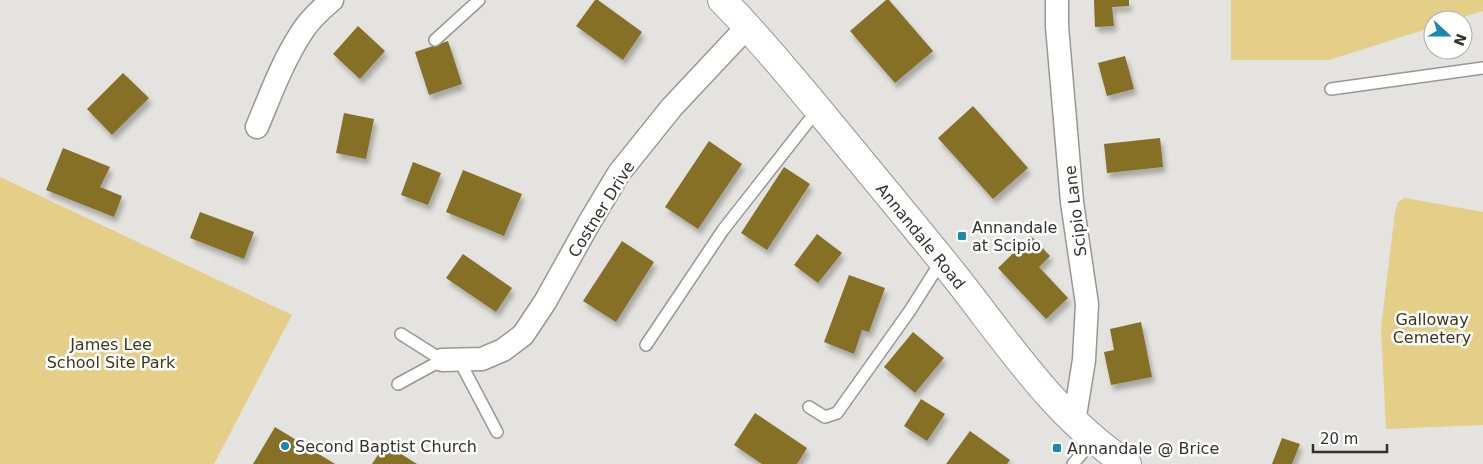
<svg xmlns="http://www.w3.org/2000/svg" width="1483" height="464" font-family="'DejaVu Sans',sans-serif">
  <defs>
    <filter id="shadow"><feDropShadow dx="3" dy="5.5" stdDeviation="2.5" flood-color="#0004"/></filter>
  </defs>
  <rect width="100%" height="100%" fill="#e4e3df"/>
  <g fill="#e5ce88">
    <polygon points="1231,0 1483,0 1483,11 1454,20 1433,20 1433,27 1329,60 1231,60"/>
    <polygon points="0,177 292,315 214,464 0,464"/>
    <polygon points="1405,198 1483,212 1483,425 1386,429 1381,328 1395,212 1398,202"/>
  </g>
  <g fill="#856f25" filter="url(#shadow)">
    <polygon points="595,0 598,0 642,32 623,60 576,26"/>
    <polygon points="886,0 889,0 933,51 895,83 850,31"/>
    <polygon points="1094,0 1129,0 1129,6 1112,7 1114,26 1095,27"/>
    <polygon points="358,26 385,51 360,79 333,54"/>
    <polygon points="448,41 462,84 429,95 415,52"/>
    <polygon points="1125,56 1134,89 1107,96 1098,63"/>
    <polygon points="123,73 149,98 112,135 87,109"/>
    <polygon points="973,106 1028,168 993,199 938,138"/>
    <polygon points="344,113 374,119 366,159 336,153"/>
    <polygon points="1160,138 1163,167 1107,173 1104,144"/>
    <polygon points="709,141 742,164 698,229 665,207"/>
    <polygon points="63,148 110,167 100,187 122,196 114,217 46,190"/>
    <polygon points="413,162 441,173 428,205 401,195"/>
    <polygon points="784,167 810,184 767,250 741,233"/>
    <polygon points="463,170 522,194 504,236 446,212"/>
    <polygon points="200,212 254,232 244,259 190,238"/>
    <polygon points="817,234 842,253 818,283 794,265"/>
    <polygon points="1031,236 1050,256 1039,267 1068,298 1046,319 998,268"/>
    <polygon points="622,241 654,262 616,322 583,301"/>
    <polygon points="463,254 512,288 496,312 446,278"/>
    <polygon points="849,275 885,288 869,332 862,330 854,354 824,342"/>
    <polygon points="1141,322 1152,377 1111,385 1104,352 1114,350 1110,329"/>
    <polygon points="913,332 944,358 915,393 884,367"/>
    <polygon points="921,399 945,414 927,441 904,426"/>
    <polygon points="755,413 807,448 797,464 762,464 734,445"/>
    <polygon points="275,427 335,464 253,464"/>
    <polygon points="970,431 1010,460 1007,464 946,464"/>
    <polygon points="1282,438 1300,444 1292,464 1272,464"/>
    <polygon points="385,444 417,464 372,464"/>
  </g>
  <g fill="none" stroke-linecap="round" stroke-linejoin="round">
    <g stroke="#989793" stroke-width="14">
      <g id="lane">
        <polyline points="435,40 479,0"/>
        <polyline points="1331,89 1483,68"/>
        <polyline points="646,345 723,230 818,109"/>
        <polyline points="459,360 497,432"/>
        <polyline points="398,384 442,360 401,334"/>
        <polyline points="809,407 825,417 837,413 909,312 942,260"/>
        <polyline points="1073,464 1094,439"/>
      </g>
    </g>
    <g stroke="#989793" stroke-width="25">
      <g id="street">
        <polyline points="1057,0 1057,26 1072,202 1087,304 1084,360 1074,422"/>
        <path d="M 257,127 C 270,96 282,63 300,35 C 308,21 320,10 332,0"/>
        <polyline points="442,360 482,359 503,350 523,335 545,302 589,223 619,173 672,107 748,26"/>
      </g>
    </g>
    <g stroke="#989793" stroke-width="30">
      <path id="secondary" d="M 722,0 C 756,34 786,71 817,108 C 863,164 909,219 954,275 C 1007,342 1055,417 1127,464"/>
    </g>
    <use href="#lane" stroke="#fff" stroke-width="11"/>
    <use href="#street" stroke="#fff" stroke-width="22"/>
    <use href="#secondary" stroke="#fff" stroke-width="28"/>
  </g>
  <g fill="#1988ae" stroke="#fff" stroke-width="2">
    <rect x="957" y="231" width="10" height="10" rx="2.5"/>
    <circle cx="285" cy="446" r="5"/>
    <rect x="1052" y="443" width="10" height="10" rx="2.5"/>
  </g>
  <g text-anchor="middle" stroke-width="5" stroke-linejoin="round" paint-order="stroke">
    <g font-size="16" fill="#333231" stroke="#fff">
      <text transform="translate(601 209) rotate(-58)" y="6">Costner Drive</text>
      <text transform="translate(1075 211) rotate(-97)" y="6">Scipio Lane</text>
      <text transform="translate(921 236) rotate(51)" y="6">Annandale Road</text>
    </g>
    <g font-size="16" fill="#333231" stroke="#fff" text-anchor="start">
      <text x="972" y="233">Annandale<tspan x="972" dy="18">at Scipio</tspan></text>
      <text x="295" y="452">Second Baptist Church</text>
      <text x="1067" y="454">Annandale @ Brice</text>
    </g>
    <g font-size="16" fill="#413717" stroke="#fff">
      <text x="1432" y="325">Galloway<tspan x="1432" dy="18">Cemetery</tspan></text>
      <text x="111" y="350">James Lee<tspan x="111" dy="18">School Site Park</tspan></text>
    </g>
  </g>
  <g transform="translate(1448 35) rotate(111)"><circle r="24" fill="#ffffff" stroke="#adadad"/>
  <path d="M0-4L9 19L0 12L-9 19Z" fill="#1988ae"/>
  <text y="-8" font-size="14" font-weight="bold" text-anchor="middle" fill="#333231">N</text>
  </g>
  <path d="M1313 444v8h74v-8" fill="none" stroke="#333231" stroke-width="2.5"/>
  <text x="1320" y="444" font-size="15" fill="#333231" stroke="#ffffff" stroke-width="4" paint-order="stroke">20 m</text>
</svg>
